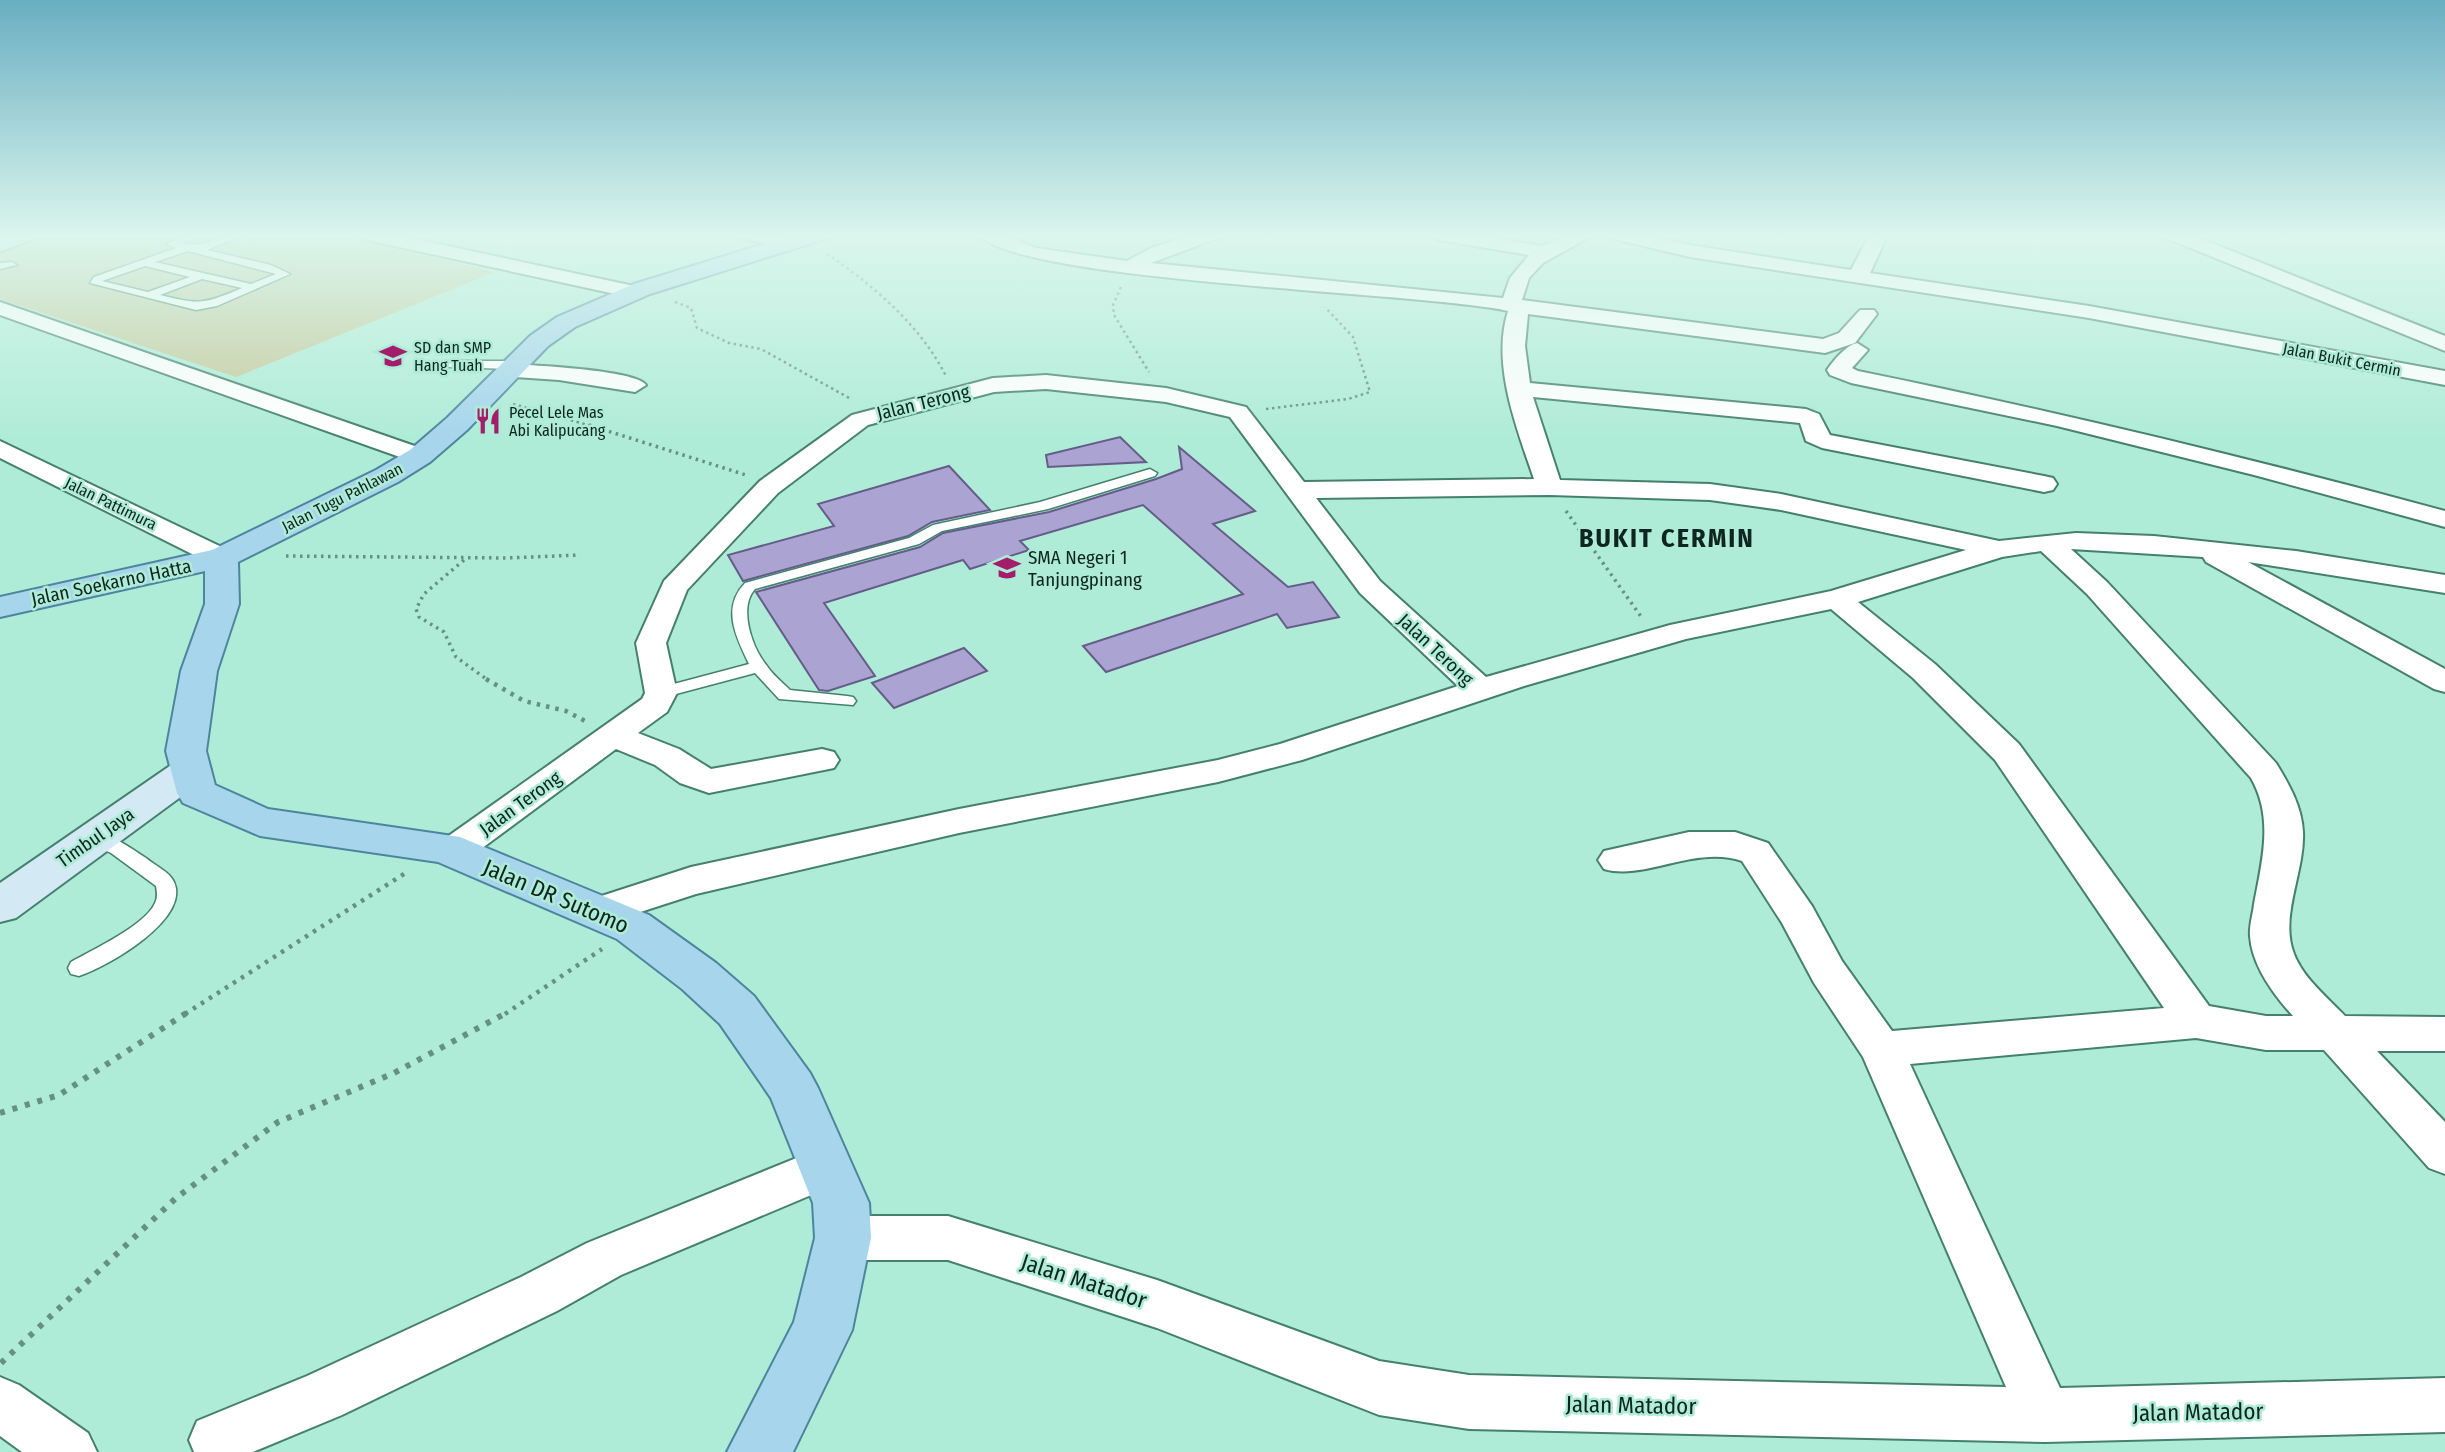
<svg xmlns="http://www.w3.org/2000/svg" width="2445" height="1452" font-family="'Fira Sans Condensed',sans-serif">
  <rect width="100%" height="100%" fill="#afecd7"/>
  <polygon fill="#c5c99a" points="36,234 335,234 495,272 236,377 0,299 0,251"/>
  <g fill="#aba4d3" stroke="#645d88" stroke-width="2">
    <polygon points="1120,437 1146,462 1048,467 1046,455"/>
    <polygon points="1179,447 1255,511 1213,524 1288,587 1313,582 1339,617 1287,628 1277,614 1106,672 1083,646 1243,594 1143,505 1020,541 1029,550 970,569 963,560 824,603 875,676 828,691 819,690 756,592 920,547 943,533 1049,512 1156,479 1182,469"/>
    <polygon points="949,466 990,510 932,522 908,536 743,581 728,555 834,526 818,504"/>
    <polygon points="964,648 987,671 894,708 872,683"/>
  </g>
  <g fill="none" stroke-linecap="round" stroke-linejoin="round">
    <g stroke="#457f6d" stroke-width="3">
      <g id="lane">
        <path d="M 188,234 L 201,234 L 182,243 C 205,249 223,234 246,234 L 207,250 L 271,265 L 290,274 L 217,306 L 196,310 L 90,283 L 94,277 L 176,248 L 167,244 ZM 188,251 L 276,274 L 251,284 L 155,262 ZM 145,266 L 190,277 L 148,292 L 102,281 ZM 202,279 L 242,288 C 204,304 200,305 160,295 Z"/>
        <polygon points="0,263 12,262 17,265 0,269"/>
        <polygon points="445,361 514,361 520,365 514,369 449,367 445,365"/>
        <path d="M 1150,469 L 1157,473 L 1155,476 L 1048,509 L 942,531 L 919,544 L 755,589 C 738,608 752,648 767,666 C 773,675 782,682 790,690 L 847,696 L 853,697 L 856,701 L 853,705 L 779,699 L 755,673 L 661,698 L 653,693 L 655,689 L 749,664 C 736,637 721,608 745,583 L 909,538 L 933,525 L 1040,502 Z"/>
        <path d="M 94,830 C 114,836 129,847 146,858 C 154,865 170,872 174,882 C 191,919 107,967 79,976 L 71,974 L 68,968 L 71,962 C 92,950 146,925 155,903 C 158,898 157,892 156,886 L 111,853 L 87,842 L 84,837 L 87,832 Z"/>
      </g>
    </g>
    <g stroke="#457f6d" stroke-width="4">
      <g id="street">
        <polygon points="358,234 392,234 634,286 644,292 634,298 367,240"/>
        <polygon points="739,234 773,234 793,238 795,242 786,248 741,238"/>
        <path d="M 978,234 L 1002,234 L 1036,248 L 1127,261 L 1151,248 L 1194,234 L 1220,234 L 1218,238 L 1151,263 L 1503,298 L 1510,278 L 1529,255 L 1438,240 L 1429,234 L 1469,234 L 1542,246 L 1570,234 L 1595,234 L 1543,263 L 1529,278 L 1522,300 L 1823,339 L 1839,333 L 1860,310 L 1874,310 L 1877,314 L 1855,343 L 1825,353 L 1528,314 L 1525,346 L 1530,383 L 1806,409 L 1819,414 L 1830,435 L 2044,476 L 2053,478 L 2057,484 L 2053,490 L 2044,492 L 1822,448 L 1806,441 L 1800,423 L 1533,397 L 1560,480 L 1710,484 L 1781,494 L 1999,541 L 2076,533 L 2154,536 L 2296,551 L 2445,575 L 2445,593 L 2248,562 L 2445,669 L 2445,692 L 2434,689 L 2206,562 L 2203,557 L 2071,549 L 2107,582 L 2276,763 C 2289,784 2302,807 2303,832 C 2305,872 2279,916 2294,954 C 2303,978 2328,998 2345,1016 L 2445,1017 L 2445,1051 L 2377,1051 L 2445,1122 L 2445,1174 L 2429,1168 L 2324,1050 L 2266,1050 L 2196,1038 L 1910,1064 L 2060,1388 L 2445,1378 L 2445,1432 L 2045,1442 L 1469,1429 L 1379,1415 L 1157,1328 L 948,1260 L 843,1260 L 826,1254 L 819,1238 L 826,1222 L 843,1216 L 948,1216 L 1157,1280 L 1379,1361 L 1469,1375 L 2006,1387 L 1863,1057 L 1814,983 L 1782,923 L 1742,861 C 1695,845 1644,881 1604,869 L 1598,860 L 1604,851 L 1689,832 L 1735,832 L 1768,843 L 1812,906 L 1842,961 L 1892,1031 L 2164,1008 L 1995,760 L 1913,678 L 1831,609 L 1686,639 L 1524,686 L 1302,760 L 1218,782 L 959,833 L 696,894 L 597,926 L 583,922 L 578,912 L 583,902 L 691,867 L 959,809 L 1218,760 L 1280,744 L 1458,686 L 1360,593 L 1230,417 L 1166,402 L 1046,389 L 994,392 L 868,425 L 778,493 L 687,590 L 666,643 L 677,693 L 667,712 L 638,733 L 679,749 L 711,769 L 822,749 L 834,752 L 839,760 L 834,768 L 709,793 L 680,783 L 655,765 L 616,749 L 466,860 L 453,864 L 440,860 L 434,851 L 440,842 L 642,699 L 645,693 L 636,643 L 664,581 L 760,481 L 852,415 L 993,378 L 1046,375 L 1166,388 L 1246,407 L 1304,482 L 1534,479 C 1517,429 1491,364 1508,311 C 1423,292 1016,282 978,234 ZM 1550,495 L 1710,500 L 1781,510 L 1966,550 L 1831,591 L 1670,625 L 1486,677 L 1380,581 L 1316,498 ZM 2041,551 L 2087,594 L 2251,778 C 2274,818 2262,861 2254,904 C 2253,914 2249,926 2250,936 C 2252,966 2274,995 2293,1016 L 2266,1016 L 2209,1006 L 2019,744 L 1935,664 L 1858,602 L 2002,557 Z"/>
        <polygon points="1608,234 1640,234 1690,245 1851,270 1870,234 1888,234 1870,273 2089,306 2445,371 2445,385 2089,318 1690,257 1610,238"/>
        <polygon points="2164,234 2189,234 2445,336 2445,351 2166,238"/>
        <polygon points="0,302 429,451 433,456 429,461 411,461 0,315"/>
        <path d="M 1857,343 L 1868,350 L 1852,368 L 1858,371 C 2055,411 2250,458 2445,511 L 2445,527 L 2254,475 L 2057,426 L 1851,383 L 1830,375 L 1827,370 C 1834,360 1845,346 1857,343 Z"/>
        <path d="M 507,364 C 529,365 636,370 646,385 L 635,392 L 559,380 L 499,376 L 496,371 Z"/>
        <polygon points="0,441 232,552 236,558 232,564 222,566 212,564 0,458"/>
        <polygon points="826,1146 842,1152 849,1167 842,1182 621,1275 557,1311 342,1415 253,1452 194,1452 189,1440 197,1421 307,1376 521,1277 587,1243"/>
        <polygon points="0,1377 19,1385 88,1433 97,1452 22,1452 0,1436"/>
      </g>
    </g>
    <g stroke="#457f6d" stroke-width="4">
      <g id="secondary">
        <polygon points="8,234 36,234 33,239 0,252 0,237"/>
        <polygon points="191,757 205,761 211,770 205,779 16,918 0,922 0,883 177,761"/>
      </g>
    </g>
    <g stroke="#4c869c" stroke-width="4">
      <polygon id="primary" points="796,234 828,234 825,239 650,294 575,327 548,346 467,430 430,462 398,482 238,562 239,604 217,671 206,751 215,785 268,809 460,837 649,915 716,963 754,996 810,1073 818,1088 869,1203 871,1238 852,1330 793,1452 727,1452 794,1322 815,1238 813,1203 771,1098 720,1024 682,989 617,939 438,862 260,836 183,803 177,793 166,751 181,671 205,604 205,571 0,617 0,597 212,550 376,470 410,450 447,418 530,336 557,317 634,284"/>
    </g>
    <g stroke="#659082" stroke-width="2.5" stroke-dasharray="2.5 3.5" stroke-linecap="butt">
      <path d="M 827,254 C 874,286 920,325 946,376"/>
      <polyline points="1121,287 1113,305 1114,315 1149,372"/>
      <polyline points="675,302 691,308 697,328 729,343 761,349 851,399"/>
      <polyline points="513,404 595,427"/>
      <polyline points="1266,409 1348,399 1370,392 1353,337 1325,307"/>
    </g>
    <g stroke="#659082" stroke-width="3.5" stroke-dasharray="2.5 4.5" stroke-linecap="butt">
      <polyline points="589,425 746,475"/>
      <polyline points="1566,511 1642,618"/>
      <polyline points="286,556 506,558 580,555"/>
      <polyline points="464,560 424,594 416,609 419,617 444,632 456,657 489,681"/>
    </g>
    <g stroke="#659082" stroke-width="4.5" stroke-dasharray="3.5 6" stroke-linecap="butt">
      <polyline points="486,679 524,701 566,711 585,721"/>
      <polyline points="185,1014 407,872"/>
      <polyline points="505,1014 602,949"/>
    </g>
    <g stroke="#659082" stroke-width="6" stroke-dasharray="5 8" stroke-linecap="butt">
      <polyline points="0,1113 59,1095 188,1012"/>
      <polyline points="1,1363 176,1198 278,1122 394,1073 508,1012"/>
    </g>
    <use href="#lane" fill="#fff" fill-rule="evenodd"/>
    <use href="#street" fill="#fff" fill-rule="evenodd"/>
    <use href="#secondary" fill="#d3eaf5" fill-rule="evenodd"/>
    <use href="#primary" fill="#a7d5ec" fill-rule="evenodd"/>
  </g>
  <linearGradient id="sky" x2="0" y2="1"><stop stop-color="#69aec2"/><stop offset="0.54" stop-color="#dbf6ed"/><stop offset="1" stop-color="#dbf6ed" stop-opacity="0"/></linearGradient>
  <rect width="2445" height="437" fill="url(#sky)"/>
  <defs>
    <g id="school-bare" transform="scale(2.1)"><path d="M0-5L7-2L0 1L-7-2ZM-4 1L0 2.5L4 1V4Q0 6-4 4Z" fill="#a21d6a" stroke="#afecd7" stroke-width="2.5" paint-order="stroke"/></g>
    <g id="restaurant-bare" transform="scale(2.1)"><path d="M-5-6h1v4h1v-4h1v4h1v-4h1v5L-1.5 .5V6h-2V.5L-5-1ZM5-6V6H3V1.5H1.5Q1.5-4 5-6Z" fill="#a21d6a" stroke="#afecd7" stroke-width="2.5" paint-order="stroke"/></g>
  </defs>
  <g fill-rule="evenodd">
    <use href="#school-bare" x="393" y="356"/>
    <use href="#restaurant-bare" x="488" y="421"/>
    <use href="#school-bare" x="1007" y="568"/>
  </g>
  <g text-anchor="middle" stroke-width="5" stroke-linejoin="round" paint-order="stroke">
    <g font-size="16" fill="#0e261f" stroke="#afecd7" text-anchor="start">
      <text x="414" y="353">SD dan SMP<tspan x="414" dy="18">Hang Tuah</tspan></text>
      <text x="509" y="418">Pecel Lele Mas<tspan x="509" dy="18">Abi Kalipucang</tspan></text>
    </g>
    <g font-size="16" fill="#0e261f" stroke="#afecd7">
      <text transform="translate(2342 359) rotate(11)" y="6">Jalan Bukit Cermin</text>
      <text transform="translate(342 497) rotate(-27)" y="6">Jalan Tugu Pahlawan</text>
      <text transform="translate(111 503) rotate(26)" y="6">Jalan Pattimura</text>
    </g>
    <g font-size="19" fill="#0e261f" stroke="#afecd7">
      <text transform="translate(923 402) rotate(-14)" y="7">Jalan Terong</text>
      <text transform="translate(111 582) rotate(-12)" y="7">Jalan Soekarno Hatta</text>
      <text transform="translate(1436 649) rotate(43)" y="7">Jalan Terong</text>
      <text transform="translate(520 803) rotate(-36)" y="7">Jalan Terong</text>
      <text transform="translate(95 837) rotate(-35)" y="7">Timbul Jaya</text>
    </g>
    <g font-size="19" fill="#0e261f" stroke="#afecd7" text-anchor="start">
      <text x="1028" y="564">SMA Negeri 1<tspan x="1028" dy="22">Tanjungpinang</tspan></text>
    </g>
    <g font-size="23" fill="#0e261f" stroke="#afecd7">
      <text transform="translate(556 896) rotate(23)" y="8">Jalan DR Sutomo</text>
      <text transform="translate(1084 1281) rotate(18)" y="8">Jalan Matador</text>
      <text transform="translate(1631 1405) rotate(1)" y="8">Jalan Matador</text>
      <text transform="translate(2198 1412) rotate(-1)" y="8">Jalan Matador</text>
    </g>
    <g font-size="26" font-weight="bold" letter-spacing="2" fill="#0e261f" stroke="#afecd7">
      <text x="1667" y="547">BUKIT CERMIN</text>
    </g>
  </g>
</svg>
